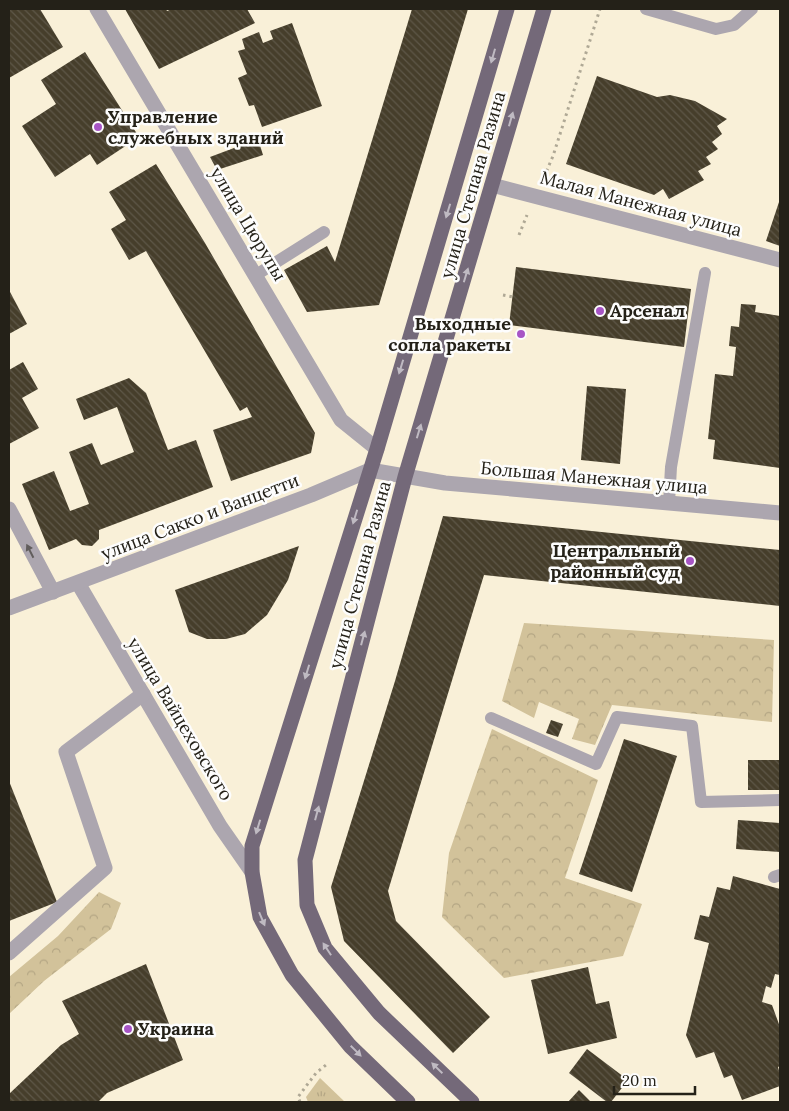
<svg xmlns="http://www.w3.org/2000/svg" width="789" height="1111" font-family="Lora,serif">
  <defs>
    <pattern id="grass-tufts" width="24" height="20" patternUnits="userSpaceOnUse" patternTransform="scale(1.25)"><rect width="24" height="20" fill="#d2c29a"/><path d="M3 7l-1-3M5 7V3M7 7l1-3M15 17l-1-3M17 17v-4M19 17l1-3" fill="none" stroke="#b4a684"/></pattern>
    <pattern id="forest-crowns" width="20" height="18" patternUnits="userSpaceOnUse" patternTransform="scale(1.25)"><rect width="20" height="18" fill="#d2c29a"/><path d="M2 6a3 3 0 1 1 6 0M12 15a3 3 0 1 1 6 0" fill="none" stroke="#b4a684"/></pattern>
    <pattern id="building-back-hatch" width="6" height="6" patternUnits="userSpaceOnUse" patternTransform="scale(1.25)"><rect width="6" height="6" fill="#463e2b"/><path d="M-1 5l2 2M0 0l6 6M5-1l2 2" fill="none" stroke="#5e5748"/></pattern>
  </defs>
  <rect width="100%" height="100%" fill="#f9f0d8"/>
  <polygon fill="url(#grass-tufts)" points="320,1078 345,1102 308,1102 306,1097"/>
  <g fill="url(#forest-crowns)">
    <polygon points="524,623 774,640 772,722 612,705 595,745 572,739 579,719 539,702 534,718 502,701"/>
    <polygon points="492,729 598,780 565,878 642,904 623,956 504,978 442,917 449,853"/>
    <polygon points="99,892 121,903 111,929 44,981 9,1014 9,977 58,936"/>
  </g>
  <g fill="url(#building-back-hatch)">
    <polygon points="9,9 40,9 63,47 9,78"/>
    <polygon points="125,9 166,9 167,11 172,9 247,9 255,23 159,69"/>
    <polygon points="412,9 468,9 379,305 307,312 284,270 327,246 335,262"/>
    <polygon points="292,23 322,106 262,127 254,105 249,106 238,78 247,74 238,51 245,49 242,39 259,32 263,43 273,39 270,31"/>
    <polygon points="85,52 139,137 97,165 90,154 55,177 22,126 56,104 41,80"/>
    <polygon points="597,76 657,97 670,95 695,101 727,119 717,126 722,134 712,142 718,149 706,157 711,164 698,171 704,180 669,199 663,189 654,195 566,164"/>
    <polygon points="258,139 263,155 217,170 210,157"/>
    <polygon points="156,164 205,243 315,433 311,453 231,481 213,430 252,417 247,407 240,411 146,251 129,260 111,229 126,220 109,192"/>
    <polygon points="780,199 780,246 766,241"/>
    <polygon points="516,267 691,289 684,347 509,325"/>
    <polygon points="9,290 27,324 9,334"/>
    <polygon points="741,304 756,305 755,312 780,316 780,468 713,459 715,440 708,439 715,374 733,376 736,347 729,346 731,326 739,327"/>
    <polygon points="23,362 38,389 22,398 39,428 9,444 9,370"/>
    <polygon points="129,378 146,393 168,450 196,440 213,487 99,530 99,539 92,546 82,545 76,539 49,550 22,484 54,471 70,511 89,504 69,452 92,443 101,465 134,452 117,407 84,420 76,399"/>
    <polygon points="587,386 626,389 620,464 581,460"/>
    <polygon points="443,516 780,550 780,606 484,575 388,891 396,921 490,1017 453,1053 344,941 331,887 395,681"/>
    <polygon points="299,546 288,580 267,615 245,634 226,639 207,639 189,632 175,590"/>
    <polygon points="551,720 563,724 558,737 546,733"/>
    <polygon points="624,739 677,756 632,892 579,874"/>
    <rect x="748" y="760" width="32" height="30"/>
    <polygon points="9,781 57,902 9,921"/>
    <polygon points="738,820 780,823 780,852 736,849"/>
    <polygon points="733,876 780,889 780,975 775,974 771,988 766,986 762,1002 772,1005 780,1027 780,1066 778,1067 780,1074 780,1086 742,1100 732,1075 724,1078 714,1052 696,1058 686,1035 709,943 694,939 700,915 709,917 717,887 730,890"/>
    <polygon points="146,964 183,1060 107,1093 98,1102 9,1102 9,1094 61,1045 79,1034 62,1001"/>
    <polygon points="588,967 596,1004 609,1001 617,1038 548,1054 531,980"/>
    <polygon points="587,1049 628,1080 611,1102 607,1102 569,1073"/>
    <polygon points="579,1090 591,1102 568,1102"/>
  </g>
  <g fill="none" stroke-linecap="round" stroke-linejoin="round">
    <g stroke="#afa895" stroke-width="3" stroke-dasharray="2.5 4" stroke-linecap="butt">
      <polyline points="544,177 553,156 600,9"/>
      <polyline points="519,235 527,215"/>
      <polyline points="503,295 513,297"/>
      <polyline points="300,1102 298,1097 316,1073 326,1065"/>
    </g>
    <g stroke="#aca6af" stroke-width="12">
      <polyline points="646,9 716,29 734,25 752,9"/>
      <polyline points="256,275 324,232"/>
      <polyline points="669,503 671,467 705,273"/>
      <polyline points="491,718 596,764 617,717 692,726 701,802 780,800"/>
      <polyline points="774,877 780,875"/>
    </g>
    <g stroke="#aca6af" stroke-width="15">
      <polyline points="97,9 341,420 377,449"/>
      <polyline points="492,185 780,260"/>
      <polyline points="9,509 53,592"/>
      <polyline points="78,583 220,826 252,872"/>
      <polyline points="9,953 105,868 66,752 143,694"/>
    </g>
    <polyline stroke="#aca6af" stroke-width="15" points="9,608 311,495 370,470 445,483 780,513"/>
    <g stroke="#746979" stroke-width="15">
      <polyline points="408,1102 350,1046 292,975 260,917 252,872 252,846 377,449 507,9"/>
      <polyline points="472,1102 379,1013 325,948 307,905 305,860 405,477 544,9"/>
    </g>
  </g>
  <defs><path id="oneway-solid" d="M-6-.8H1V-3.2L6.5 0L1 3.2V.8H-6Z" transform="scale(1.25)"/></defs>
  <g fill="#bfbac2">
    <use href="#oneway-solid" transform="translate(493 56) rotate(106)"/>
    <use href="#oneway-solid" transform="translate(511 119) rotate(-74)"/>
    <use href="#oneway-solid" transform="translate(448 211) rotate(107)"/>
    <use href="#oneway-solid" transform="translate(466 275) rotate(-73)"/>
    <use href="#oneway-solid" transform="translate(401 367) rotate(107)"/>
    <use href="#oneway-solid" transform="translate(419 431) rotate(-73)"/>
    <use href="#oneway-solid" transform="translate(355 517) rotate(107)"/>
    <use href="#oneway-solid" transform="translate(363 638) rotate(-75)"/>
    <use href="#oneway-solid" transform="translate(307 672) rotate(107)"/>
    <use href="#oneway-solid" transform="translate(317 813) rotate(-75)"/>
    <use href="#oneway-solid" transform="translate(258 827) rotate(107)"/>
    <use href="#oneway-solid" transform="translate(262 919) rotate(67)"/>
    <use href="#oneway-solid" transform="translate(327 949) rotate(-123)"/>
    <use href="#oneway-solid" transform="translate(356 1051) rotate(45)"/>
    <use href="#oneway-solid" transform="translate(437 1068) rotate(-136)"/>
  </g>
  <use fill="#615d5c" href="#oneway-solid" transform="translate(30 551) rotate(-117)"/>
  <g fill="#a755c5" stroke="#fdfdfd" stroke-width="2">
    <circle cx="98" cy="127" r="5"/>
    <circle cx="600" cy="311" r="5"/>
    <circle cx="521" cy="334" r="5"/>
    <circle cx="690" cy="561" r="5"/>
    <circle cx="128" cy="1029" r="5"/>
  </g>
  <g text-anchor="middle" stroke-width="5" stroke-linejoin="round" paint-order="stroke">
    <g font-size="18" font-weight="bold" fill="#242118" stroke="#fdfdfd" text-anchor="start">
      <text x="108" y="123">Управление<tspan x="108" dy="21">служебных зданий</tspan></text>
      <text x="610" y="317">Арсенал</text>
      <text x="511" y="330" text-anchor="end">Выходные<tspan x="511" dy="21">сопла ракеты</tspan></text>
      <text x="680" y="557" text-anchor="end">Центральный<tspan x="680" dy="21">районный суд</tspan></text>
      <text x="138" y="1035">Украина</text>
    </g>
    <g font-size="18" fill="#242118" stroke="#fdfdfd">
      <text transform="translate(473 185) rotate(-74)" y="6">улица Степана Разина</text>
      <text transform="translate(641 204) rotate(15)" y="6">Малая Манежная улица</text>
      <text transform="translate(248 224) rotate(59)" y="6">улица Цюрупы</text>
      <text transform="translate(594 478) rotate(5)" y="6">Большая Манежная улица</text>
      <text transform="translate(200 517) rotate(-21)" y="6">улица Сакко и Ванцетти</text>
      <text transform="translate(360 575) rotate(-75)" y="6">улица Степана Разина</text>
      <text transform="translate(180 719) rotate(59)" y="6">улица Вайцеховского</text>
    </g>
  </g>
  <rect width="789" height="1111" fill="none" stroke="#242118" stroke-width="20"/>
  <path d="M614 1086v8h81v-8" fill="none" stroke="#242118" stroke-width="2.5"/>
  <text x="622" y="1086" font-size="15" fill="#242118" stroke="#fdfdfd" stroke-width="4" paint-order="stroke">20 m</text>
</svg>
